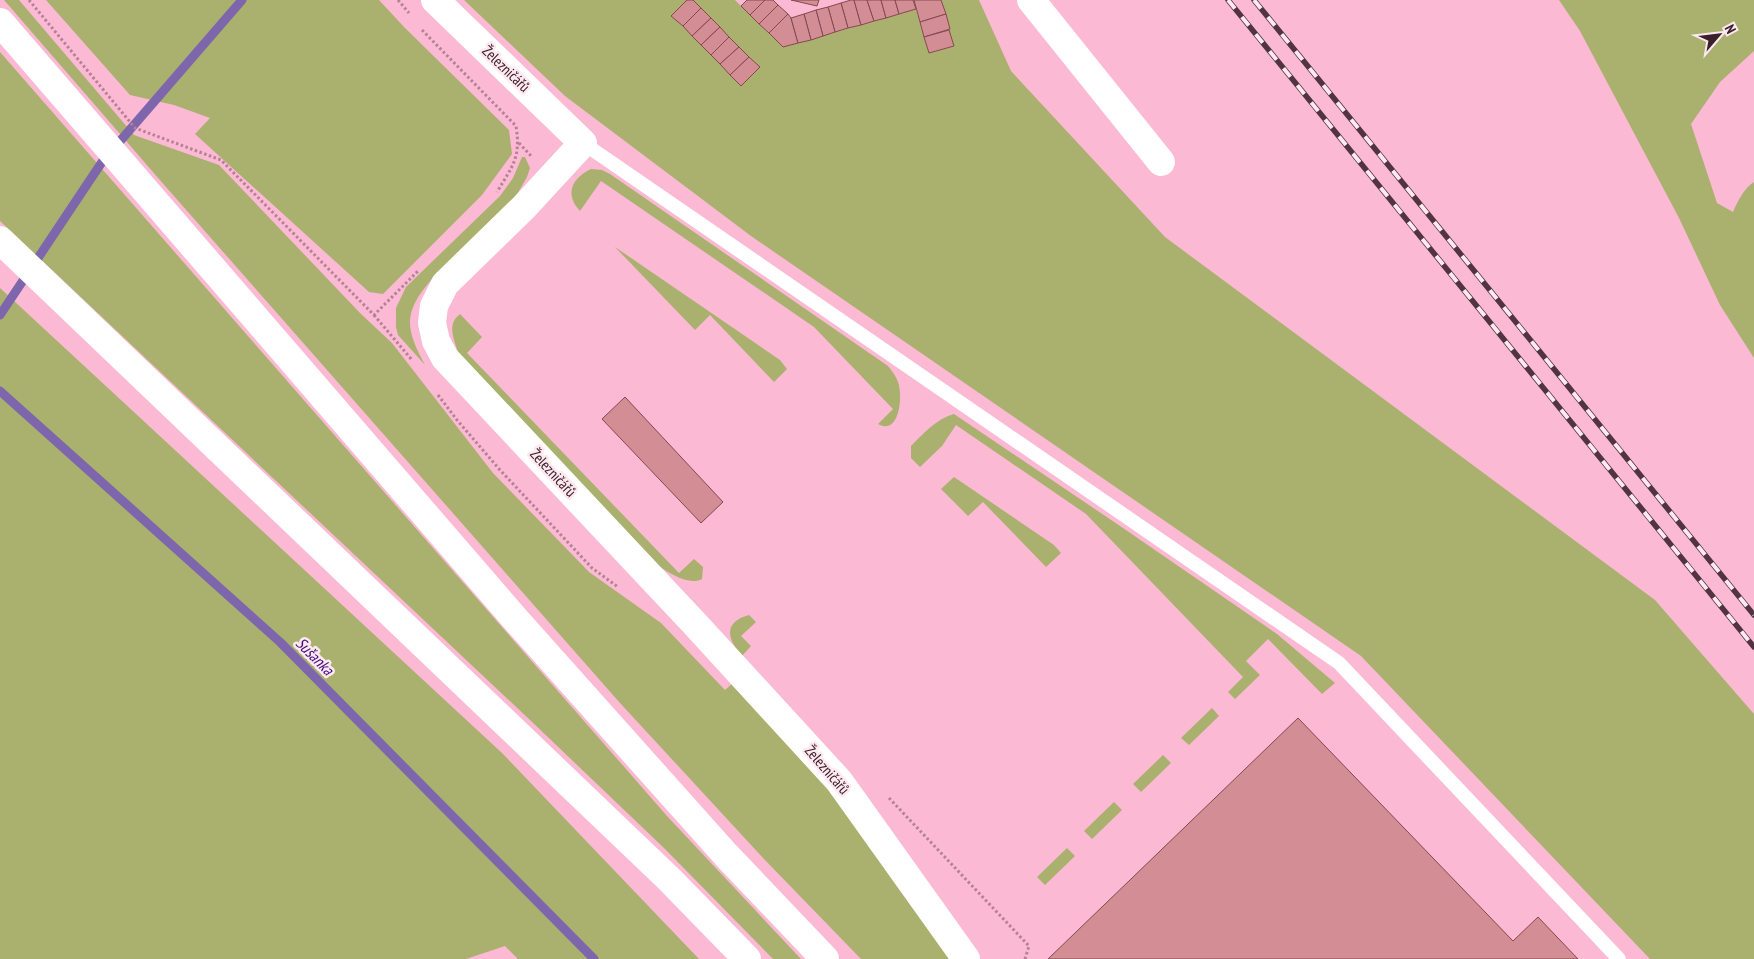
<svg xmlns="http://www.w3.org/2000/svg" width="1754" height="959" font-family="'PT Sans Narrow',sans-serif">
  <rect width="100%" height="100%" fill="#fbb9d3"/>
  <g fill="#aab16e">
    <polygon points="4,0 19,0 134,135 219,165 361,314 392,343 493,473 589,572 661,623 725,690 734,682 821,774 955,959 861,959 764,859 620,703 159,179"/>
    <polygon points="46,0 379,0 405,28 509,130 512,154 482,195 383,294 369,292 195,134 210,118 174,105 130,95"/>
    <polygon points="464,0 735,0 783,47 916,9 929,53 953,46 941,0 979,0 1011,71 1165,237 1655,600 1754,714 1754,959 1650,959 1361,656 751,236 565,96"/>
    <path d="M 1559,0 L 1754,0 L 1754,51 L 1720,82 L 1691,124 L 1717,203 L 1733,212 C 1738,201 1744,188 1754,182 L 1754,358 L 1720,305 L 1679,218 L 1580,31 Z"/>
    <polygon points="0,52 667,816 801,959 773,959 665,849 530,720 0,221"/>
    <path d="M 522,157 L 525,157 L 530,168 L 527,177 L 515,198 L 431,280 C 403,313 405,328 425,365 L 398,335 L 396,327 L 396,308 L 406,287 L 500,196 L 513,178 Z"/>
    <path d="M 591,169 L 602,170 L 610,174 L 888,366 C 892,371 896,376 898,382 C 903,395 900,436 878,424 L 893,409 L 814,327 L 601,181 L 580,211 C 564,194 572,178 591,169 Z"/>
    <polygon points="615,247 780,360 787,369 774,382 710,315 695,330"/>
    <polygon points="0,288 502,753 699,959 518,959 505,946 466,959 0,959"/>
    <path d="M 460,314 L 482,337 L 467,353 L 679,573 L 694,559 L 703,567 L 702,579 C 689,586 669,573 659,566 L 459,355 C 456,346 449,330 454,321 C 455,318 458,316 460,314 Z"/>
    <path d="M 954,414 L 1123,528 L 1277,634 L 1335,683 L 1322,694 L 1268,639 L 1246,661 L 1260,675 L 1235,699 L 1228,692 L 1243,677 L 1086,514 L 956,425 L 942,446 L 920,467 L 911,458 L 911,446 C 924,433 936,419 954,414 Z"/>
    <polygon points="954,477 1054,545 1061,553 1046,567 983,502 968,516 941,489"/>
    <path d="M 749,615 L 756,622 L 741,636 L 751,646 L 742,656 C 727,639 723,622 749,615 Z"/>
    <polygon points="1212,708 1219,716 1189,745 1181,738"/>
    <polygon points="1163,755 1171,763 1141,792 1133,784"/>
    <polygon points="1114,802 1122,810 1092,839 1084,831"/>
    <polygon points="1067,848 1075,856 1045,885 1037,877"/>
  </g>
  <g fill="none" stroke-linecap="round" stroke-linejoin="round">
    <g stroke="#7e66ac" stroke-width="9">
      <polyline points="0,315 102,162 242,0"/>
      <polyline points="0,391 280,642 594,959"/>
    </g>
  </g>
  <g fill="#d28e94" stroke="#85484f">
    <polygon points="687,0 693,0 701,8 683,26 671,16"/>
    <polygon points="747,0 765,0 750,15 741,6"/>
    <polygon points="765,0 773,0 778,5 759,24 750,15"/>
    <polygon points="791,0 819,0 817,6"/>
    <polygon points="851,0 854,0 861,25 848,28 841,3"/>
    <polygon points="854,0 867,0 874,21 861,25"/>
    <polygon points="867,0 881,0 886,18 874,21"/>
    <polygon points="881,0 895,0 899,14 886,18"/>
    <polygon points="895,0 913,0 916,9 899,14"/>
    <polygon points="914,0 941,0 946,14 920,22"/>
    <polygon points="841,3 848,28 835,32 828,7"/>
    <polygon points="778,5 788,14 769,33 759,24"/>
    <polygon points="828,7 835,32 823,36 816,10"/>
    <polygon points="701,8 711,18 692,36 683,26"/>
    <polygon points="816,10 823,36 811,40 804,14"/>
    <polygon points="788,14 791,18 798,43 783,47 769,33"/>
    <polygon points="804,14 811,40 798,43 791,18"/>
    <polygon points="946,14 950,29 924,37 920,22"/>
    <polygon points="711,18 720,27 701,45 692,36"/>
    <polygon points="720,27 729,37 711,55 701,45"/>
    <polygon points="949,30 954,46 929,53 924,37"/>
    <polygon points="729,37 739,47 720,64 711,55"/>
    <polygon points="739,47 749,57 730,75 720,64"/>
    <polygon points="749,57 760,67 741,86 730,75"/>
    <polygon points="625,397 723,502 701,523 602,419"/>
    <polygon points="1298,718 1513,941 1538,917 1578,959 1048,959"/>
  </g>
  <g fill="none" stroke-linecap="round" stroke-linejoin="round">
    <g stroke="#b48195" stroke-width="3" stroke-dasharray="2.5 2.5" stroke-linecap="butt">
      <polyline points="29,0 135,128 221,160 374,315 418,271"/>
      <polyline points="398,0 409,13"/>
      <path d="M 422,30 L 516,126 C 521,158 513,165 497,192"/>
      <polyline points="519,143 532,157"/>
      <polyline points="374,315 412,360"/>
      <polyline points="438,395 457,420 500,470 592,568 618,587"/>
      <polyline points="889,798 1029,946 1025,959"/>
    </g>
    <polyline stroke="#fff" stroke-width="14" points="583,143 1339,663 1619,959"/>
    <g stroke="#fff" stroke-width="28">
      <polyline points="435,0 583,143 524,207 445,284 434,306 432,323 436,341 445,358 695,624 839,781 966,959"/>
      <polyline points="1031,0 1161,162"/>
    </g>
    <g stroke="#fff" stroke-width="28">
      <polyline points="0,22 516,620 726,855 825,959"/>
      <polyline points="0,240 669,879 747,959"/>
    </g>
    <g stroke="#523440" stroke-width="5.5">
      <g id="rail">
        <polyline points="1228,0 1754,647"/>
        <polyline points="1254,0 1754,615"/>
      </g>
    </g>
    <use href="#rail" stroke="#fee9f1" stroke-width="4" stroke-dasharray="11" stroke-linecap="butt"/>
  </g>
  <g text-anchor="middle" stroke-width="5" stroke-linejoin="round" paint-order="stroke">
    <g font-size="15" fill="#39202a" stroke="#fee9f1">
      <text transform="translate(506 69) rotate(44)" y="5">Železničářů</text>
      <text transform="translate(553 473) rotate(47)" y="5">Železničářů</text>
      <text transform="translate(827 770) rotate(49)" y="5">Železničářů</text>
    </g>
    <g font-size="16" font-style="italic" fill="#3e0c80" stroke="#fee9f1">
      <text transform="translate(315 656) rotate(45)" y="6">Sušanka</text>
    </g>
  </g>
  <g transform="translate(1719 35) rotate(62)" stroke="#fee9f1" stroke-width="4" paint-order="stroke">
  <path d="M0-4L9 19L0 12L-9 19Z" fill="#39202a"/>
  <text y="-8" font-size="14" font-weight="bold" text-anchor="middle" fill="#39202a">N</text>
  </g>
</svg>
